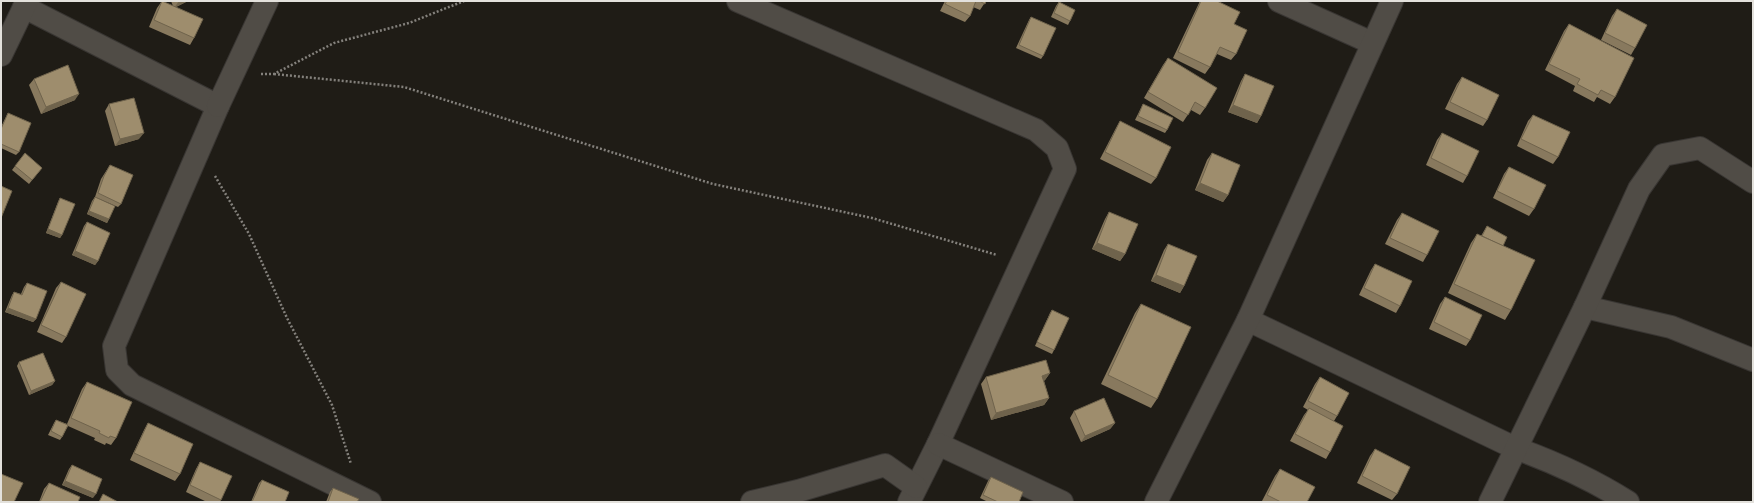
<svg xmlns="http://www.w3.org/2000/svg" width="1754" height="503" font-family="Montserrat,sans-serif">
  <rect width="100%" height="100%" fill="#1f1c16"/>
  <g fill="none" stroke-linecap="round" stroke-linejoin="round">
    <g stroke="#393633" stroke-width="24">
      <g id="street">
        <polyline points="738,1 1036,130 1057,148 1065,169 938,444 909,502"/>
        <polyline points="1279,1 1372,43"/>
        <polyline points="24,7 218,106 114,346 117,370 132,385 370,502"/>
        <polyline points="1,55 27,1"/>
        <polyline points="218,106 267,1"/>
        <polyline points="1585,307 1671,327 1753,360"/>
        <path d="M 1248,320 L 1515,448 C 1554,462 1593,480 1628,502"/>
        <polyline points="938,444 1062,502"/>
        <polyline points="752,502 798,491 885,465 916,487"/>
        <polyline points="1156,502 1248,320 1392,1"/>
        <polyline points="1490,502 1585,307 1639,189 1663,155 1700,148 1753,182"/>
      </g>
    </g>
    <g stroke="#84817c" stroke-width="2.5" stroke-dasharray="2 2" stroke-linecap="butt">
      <polyline points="261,74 274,74 334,43 409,23 464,1"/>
      <polyline points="274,74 404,87 713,184 872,218 997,255"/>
      <polyline points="215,176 249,234 287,318 332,405 351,464"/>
    </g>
    <use href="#street" stroke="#504c46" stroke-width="22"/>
  </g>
  <g fill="#88795e">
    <polygon points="162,1 173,6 171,1 188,1 176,7 194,38 190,45 149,27 157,8"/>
    <polygon points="945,1 986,1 980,10 973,7 970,16 965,22 940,11"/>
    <polygon points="1200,1 1217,1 1234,24 1236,54 1231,60 1217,54 1210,67 1205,74 1173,58"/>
    <polygon points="1059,2 1070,21 1068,25 1051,17 1056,6"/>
    <polygon points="1617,9 1635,48 1631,55 1601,40 1612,16"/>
    <polygon points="1031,17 1043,56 1041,59 1016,48 1029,20"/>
    <polygon points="1569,24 1615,97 1610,104 1597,97 1594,102 1573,91 1575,86 1545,70 1564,31"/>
    <polygon points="1168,58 1205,108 1200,115 1191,110 1183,122 1144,98 1163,65"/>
    <polygon points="1245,74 1261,116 1257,123 1228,112 1241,81"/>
    <polygon points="1462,77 1487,120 1483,126 1445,109 1457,84"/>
    <polygon points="34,79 75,100 41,114 29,85"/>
    <polygon points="109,104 139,139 115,146 105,111"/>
    <polygon points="1143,104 1167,130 1165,133 1135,120"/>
    <polygon points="8,113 19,152 16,155 1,148 1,127"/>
    <polygon points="1533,115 1558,157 1553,164 1517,146 1528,121"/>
    <polygon points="1120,121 1156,178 1151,184 1100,159 1116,128"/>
    <polygon points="1442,133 1467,176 1463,183 1426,165 1437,140"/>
    <polygon points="1212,153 1228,195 1223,202 1195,190 1207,160"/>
    <polygon points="110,165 121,204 118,207 95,197 101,179"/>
    <polygon points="15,166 42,168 29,184 12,170"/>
    <polygon points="1509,167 1534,209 1529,216 1493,198 1504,174"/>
    <polygon points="95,197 109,219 107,223 87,214 92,201"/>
    <polygon points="60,198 62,235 60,238 46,233 58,202"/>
    <polygon points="1109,212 1125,254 1120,261 1092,249 1105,219"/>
    <polygon points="1402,213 1427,255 1423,262 1385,244 1397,220"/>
    <polygon points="87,222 98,261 95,265 72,255 84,226"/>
    <polygon points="1487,226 1503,246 1511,310 1505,320 1448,293 1471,243 1477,234 1481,236"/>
    <polygon points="1168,244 1184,286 1180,293 1151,281 1164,250"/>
    <polygon points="1375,264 1400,306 1396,313 1359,295 1371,270"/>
    <polygon points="61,282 66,337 62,343 37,332 56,288"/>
    <polygon points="27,283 36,319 33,322 5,312 12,295 14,292 21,294 24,287"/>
    <polygon points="1445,297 1470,340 1466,346 1429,329 1440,304"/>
    <polygon points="1141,304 1157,399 1151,408 1101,384 1135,313"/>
    <polygon points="1052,310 1054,350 1052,354 1035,346 1050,313"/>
    <polygon points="19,362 55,381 52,385 29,395 17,366"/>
    <polygon points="1050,373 1045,380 1044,381 1049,398 1044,405 991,420 981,384 986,377"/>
    <polygon points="1320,377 1337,416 1334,421 1330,452 1326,459 1290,441 1304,415 1308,410 1303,407 1315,384"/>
    <polygon points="87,382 116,438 111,445 106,443 105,445 94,440 95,438 68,426 62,437 60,440 48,435 54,423 56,420 67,424 82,389"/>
    <polygon points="1074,411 1115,423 1110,429 1081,442 1070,418"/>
    <polygon points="148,423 180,474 175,481 130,460 144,430"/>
    <polygon points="1375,449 1397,494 1392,500 1357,483 1370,456"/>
    <polygon points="200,462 221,500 220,502 207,502 186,492 196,469"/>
    <polygon points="72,465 93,498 62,485 69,469"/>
    <polygon points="1280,469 1307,502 1264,502 1262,501 1275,476"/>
    <polygon points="991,477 1019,502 988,502 980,498 988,481"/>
    <polygon points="262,480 285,502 251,502 259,483"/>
    <polygon points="49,483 78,502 39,502 44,489"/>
    <polygon points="333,488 357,502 326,502 330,492"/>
  </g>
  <g fill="#6f634c">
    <polygon points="179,1 188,1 174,8"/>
    <polygon points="79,94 75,100 41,114 46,107"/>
    <polygon points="1233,105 1261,116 1257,123 1228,112"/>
    <polygon points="144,133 139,139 115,146 120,139"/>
    <polygon points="1200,183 1228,195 1223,202 1195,190"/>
    <polygon points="89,211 109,219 107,223 87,214"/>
    <polygon points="48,229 62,235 60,238 46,233"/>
    <polygon points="1097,243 1125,254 1120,261 1092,249"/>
    <polygon points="75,251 98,261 95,265 72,255"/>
    <polygon points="1156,275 1184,286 1180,293 1151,281"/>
    <polygon points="8,308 36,319 33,322 5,312"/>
    <polygon points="1050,373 1045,380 1037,382 1042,376"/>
    <polygon points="55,381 52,385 29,395 31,391"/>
    <polygon points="1049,398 1044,405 991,420 996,413"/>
    <polygon points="1115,423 1110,429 1081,442 1085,436"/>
    <polygon points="65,481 96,494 93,498 62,485"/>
  </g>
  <g fill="#9e8d6d" stroke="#6f634c">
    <polygon points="162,1 203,19 194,38 154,20"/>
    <polygon points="947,1 976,1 970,16 945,4"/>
    <polygon points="979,1 986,1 985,4"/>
    <polygon points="1201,1 1217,1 1240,12 1234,24 1247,30 1236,54 1220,47 1210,67 1178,52"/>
    <polygon points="1059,2 1075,10 1070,21 1054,13"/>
    <polygon points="1617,9 1647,25 1635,48 1605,33"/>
    <polygon points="1031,17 1056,28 1043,56 1019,45"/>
    <polygon points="1569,24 1634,58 1615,97 1601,90 1598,95 1577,84 1580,79 1549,64"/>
    <polygon points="1168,58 1217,88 1205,108 1195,102 1188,115 1148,92"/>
    <polygon points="68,65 79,94 46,107 34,79"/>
    <polygon points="1245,74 1274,86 1261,116 1233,105"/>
    <polygon points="1462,77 1499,95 1487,120 1450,102"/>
    <polygon points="134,98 144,133 120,139 109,104"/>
    <polygon points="1143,104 1173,118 1167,130 1138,116"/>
    <polygon points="8,113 31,123 19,152 1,144 1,129"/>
    <polygon points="1533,115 1570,132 1558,157 1521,139"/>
    <polygon points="1120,121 1171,147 1156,178 1105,152"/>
    <polygon points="1442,133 1479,151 1467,176 1431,158"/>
    <polygon points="25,153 42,168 32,180 15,166"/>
    <polygon points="1212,153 1240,165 1228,195 1200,183"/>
    <polygon points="110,165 133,175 121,204 98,193 104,176"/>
    <polygon points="1509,167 1546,185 1534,209 1497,191"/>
    <polygon points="1,186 12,191 1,218"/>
    <polygon points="95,197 115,206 109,219 89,211"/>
    <polygon points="60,198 75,204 62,235 48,229"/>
    <polygon points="1109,212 1138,224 1125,254 1097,243"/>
    <polygon points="1402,213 1439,231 1427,255 1390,238"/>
    <polygon points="87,222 110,233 98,261 75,251"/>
    <polygon points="1487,226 1507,237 1503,246 1482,236"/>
    <polygon points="1477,234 1535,260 1511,310 1454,284"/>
    <polygon points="1168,244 1197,256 1184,286 1156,275"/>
    <polygon points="1375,264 1412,281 1400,306 1364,288"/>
    <polygon points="61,282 86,294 66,337 41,325"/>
    <polygon points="27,283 47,291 36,319 8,308 14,292 22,295"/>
    <polygon points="1445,297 1482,315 1470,340 1434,322"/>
    <polygon points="1141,304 1191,327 1157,399 1108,375"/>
    <polygon points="1052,310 1069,318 1054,350 1037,342"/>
    <polygon points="43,353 55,381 31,391 19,362"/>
    <polygon points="1046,360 1050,373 1042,376 1049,398 996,413 986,377"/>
    <polygon points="1320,377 1349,393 1337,416 1308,401"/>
    <polygon points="87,382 132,402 116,438 110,436 109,438 99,433 100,431 71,418"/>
    <polygon points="1104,398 1115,423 1085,436 1074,411"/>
    <polygon points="1309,408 1343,426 1330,452 1295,434"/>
    <polygon points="56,420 68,425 62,437 51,431"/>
    <polygon points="148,423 193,444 180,474 134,453"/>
    <polygon points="1375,449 1410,467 1397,494 1362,476"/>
    <polygon points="200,462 232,476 221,500 190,485"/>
    <polygon points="72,465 102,479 96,494 65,481"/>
    <polygon points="1280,469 1315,487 1307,502 1281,502 1267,495"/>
    <polygon points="1,474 23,483 14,502 1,502"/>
    <polygon points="991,477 1023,492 1019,502 998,502 983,495"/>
    <polygon points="262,480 289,492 285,502 252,502"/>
    <polygon points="49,483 80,497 78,502 40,502"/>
    <polygon points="333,488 359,499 357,502 328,502"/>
    <polygon points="103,494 118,502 99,502"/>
  </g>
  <rect width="1754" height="503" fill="none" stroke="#e3e1dc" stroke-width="4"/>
</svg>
